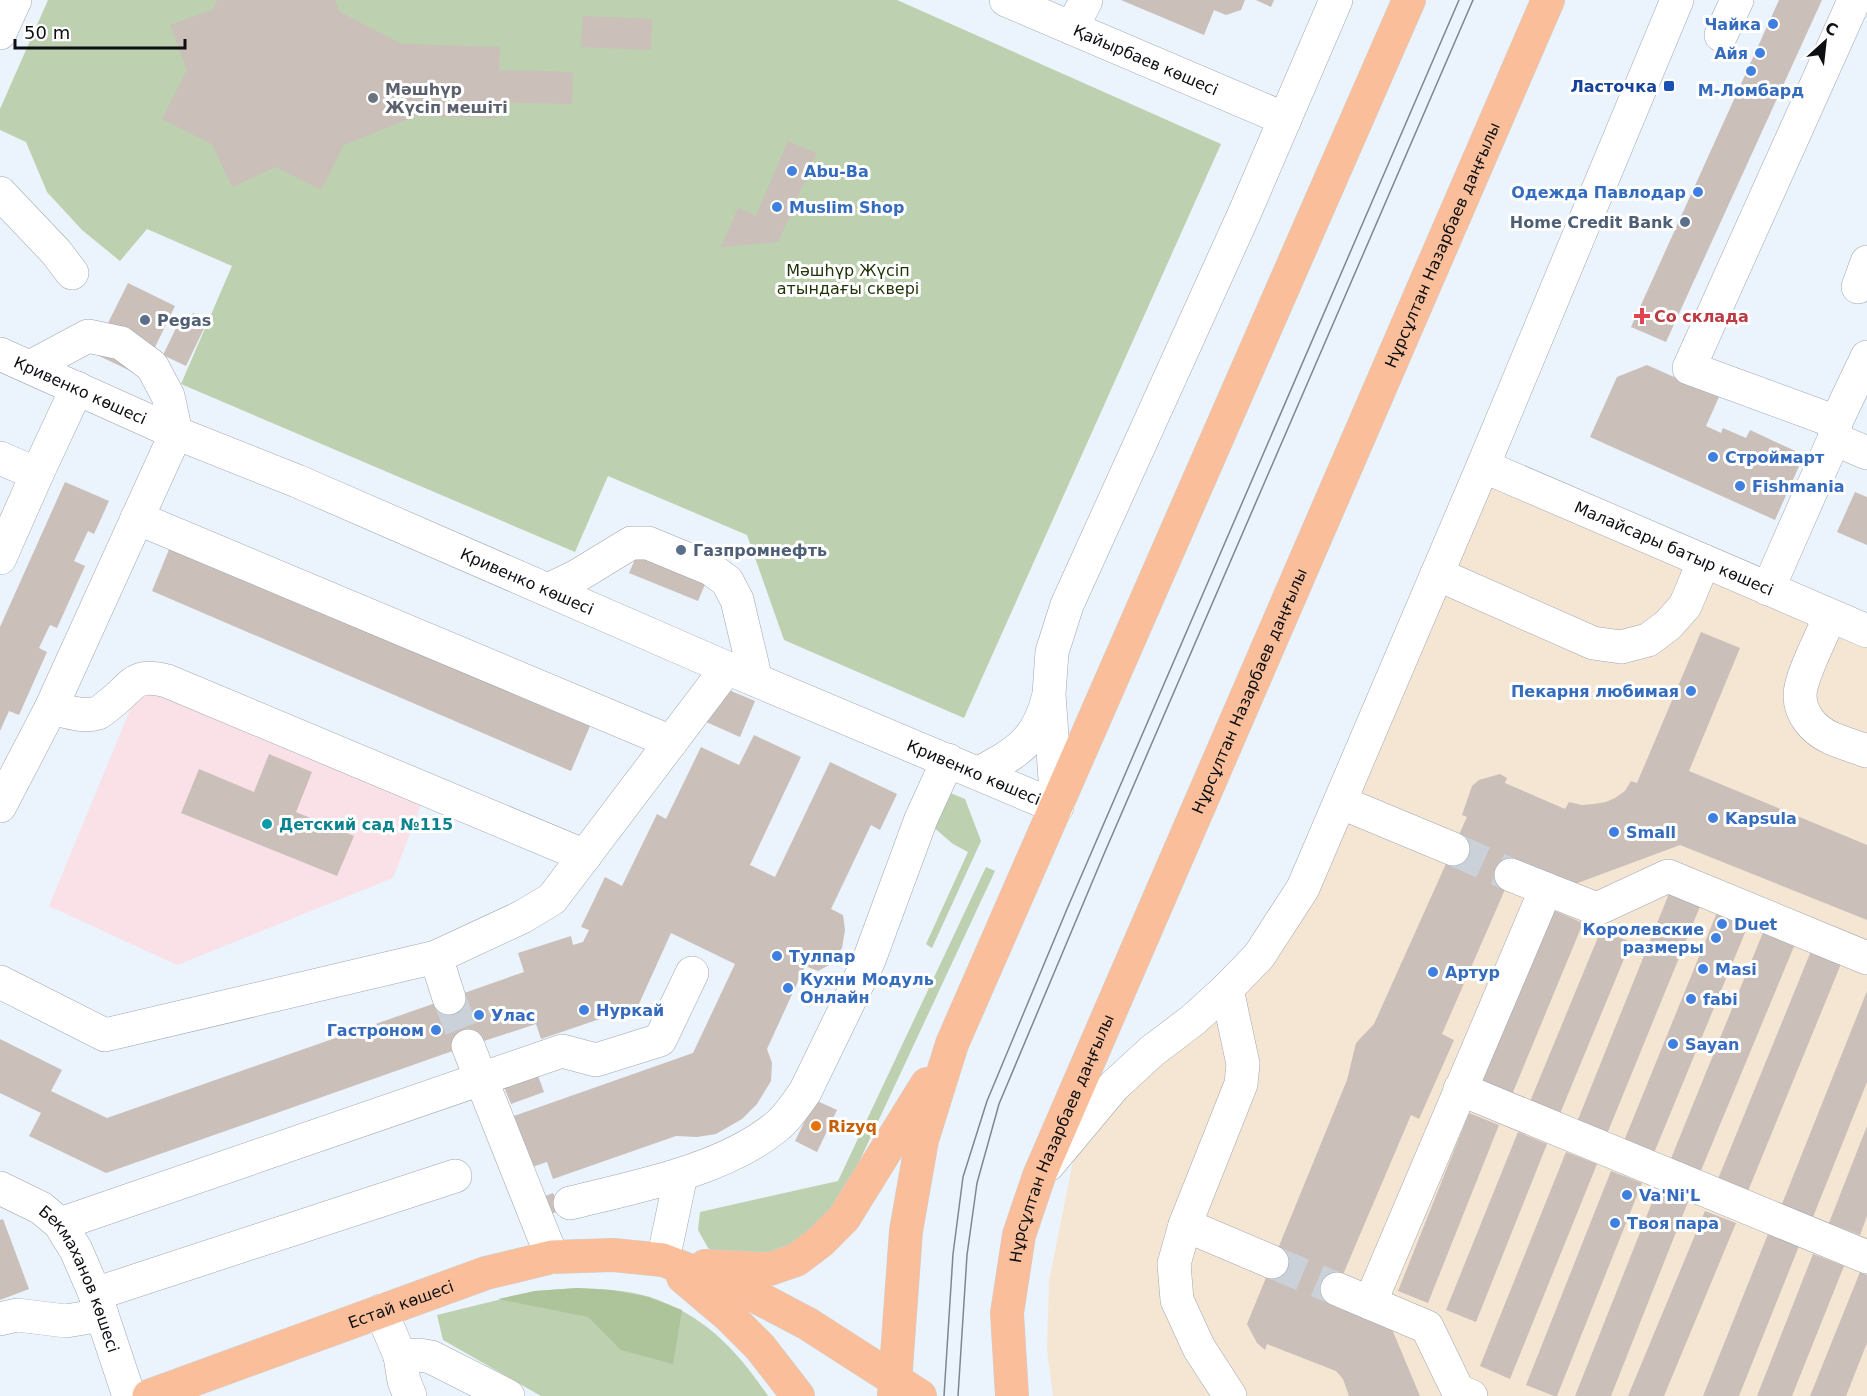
<svg xmlns="http://www.w3.org/2000/svg" width="1867" height="1396" font-family="'DejaVu Sans',sans-serif">
  <rect width="100%" height="100%" fill="#ebf3fc"/>
  <polygon fill="#f5e5d3" points="1497,487 1867,643 1867,1396 1053,1396 1047,1349 1049,1281 1073,1161 1084,1135 1264,966 1488,488"/>
  <polygon fill="#fae0e7" points="140,686 422,802 393,878 177,965 49,906"/>
  <g fill="#bdd0af">
    <polygon points="48,0 897,0 1221,144 964,718 784,640 747,535 608,476 575,552 181,384 232,266 147,229 120,261 82,230 47,192 26,142 0,130 0,109"/>
    <polygon points="943,790 965,799 981,841 932,948 926,944 968,852 953,844 932,826"/>
    <polygon points="986,867 995,871 839,1205 781,1254 719,1255 708,1248 698,1230 700,1212 838,1181"/>
    <path d="M 577,1288 C 601,1289 627,1290 650,1297 C 704,1315 737,1350 768,1396 L 541,1396 L 443,1340 L 437,1315 L 535,1291 Z"/>
  </g>
  <polygon fill="#adc49b" points="577,1288 611,1290 648,1297 682,1310 673,1364 621,1350 588,1317 498,1299 535,1291"/>
  <g fill="#cabfb9">
    <polygon points="217,0 335,0 340,12 402,44 500,47 499,70 573,72 572,104 497,102 497,118 415,116 344,145 321,190 276,167 232,187 212,144 162,119 187,70 170,25 214,9"/>
    <polygon points="1121,0 1245,0 1241,10 1226,15 1214,10 1204,35"/>
    <polygon points="1256,0 1274,0 1271,7"/>
    <polygon points="1779,0 1822,0 1666,342 1631,327"/>
    <polygon points="583,16 652,19 651,50 581,47"/>
    <polygon points="788,141 817,153 778,242 721,247 738,208 756,216"/>
    <polygon points="128,283 175,306 141,376 93,353"/>
    <polygon points="193,313 208,320 186,366 163,355 178,324 186,328"/>
    <polygon points="1647,365 1719,397 1706,426 1721,433 1723,428 1746,438 1750,430 1804,455 1775,520 1590,437 1617,377"/>
    <polygon points="65,482 109,501 94,534 88,531 74,561 85,566 57,628 50,625 39,648 47,652 19,715 9,711 0,731 0,627"/>
    <polygon points="1855,492 1867,497 1867,545 1837,532"/>
    <polygon points="641,546 709,575 698,601 629,573"/>
    <polygon points="170,547 590,726 571,771 152,591"/>
    <polygon points="1701,632 1740,648 1689,771 1867,845 1867,920 1680,845 1575,884 1517,862 1442,1034 1454,1040 1419,1119 1411,1115 1333,1298 1391,1327 1420,1396 1349,1396 1343,1379 1336,1371 1267,1344 1265,1350 1257,1343 1247,1324 1347,1080 1356,1043 1374,1024 1467,817 1462,815 1472,786 1479,780 1500,774 1507,778 1505,783 1565,809 1569,802 1582,805 1594,804 1606,802 1615,798 1625,791 1631,781 1637,783"/>
    <polygon points="719,686 755,701 740,737 704,721"/>
    <polygon points="754,735 801,757 750,865 775,877 830,762 897,794 880,830 871,825 831,909 843,915 845,930 842,948 831,964 818,971 805,966 767,1049 772,1063 771,1081 757,1104 742,1119 716,1134 697,1137 676,1136 553,1179 547,1162 529,1168 511,1117 693,1053 735,964 671,933 638,1006 541,1039 536,1024 444,1054 106,1173 29,1136 41,1113 0,1093 0,1039 62,1070 51,1091 107,1118 524,972 518,953 571,936 573,945 583,942 589,930 581,927 605,877 622,886 657,814 666,819 701,747 739,765"/>
    <polygon points="269,754 312,772 296,812 354,836 337,876 181,813 199,769 254,792"/>
    <polygon points="1670,891 1701,904 1607,1134 1577,1122"/>
    <polygon points="1553,910 1583,923 1511,1097 1481,1085"/>
    <polygon points="1718,910 1749,923 1654,1153 1624,1141"/>
    <polygon points="1601,930 1631,942 1559,1116 1529,1104"/>
    <polygon points="1764,930 1795,944 1700,1173 1670,1161"/>
    <polygon points="1811,951 1841,964 1748,1191 1718,1179"/>
    <polygon points="1867,991 1867,1082 1813,1217 1782,1204"/>
    <polygon points="536,1070 544,1092 511,1104 502,1082"/>
    <polygon points="815,1100 837,1110 817,1152 795,1141"/>
    <polygon points="1469,1113 1499,1125 1428,1303 1398,1291"/>
    <polygon points="1867,1126 1867,1216 1860,1235 1829,1223"/>
    <polygon points="1518,1132 1547,1144 1476,1322 1446,1310"/>
    <polygon points="1566,1152 1597,1164 1510,1379 1480,1366"/>
    <polygon points="1611,1171 1642,1183 1557,1396 1554,1396 1526,1385"/>
    <polygon points="1657,1190 1688,1202 1611,1396 1575,1396"/>
    <polygon points="553,1193 561,1210 551,1214 543,1197"/>
    <polygon points="1705,1211 1736,1223 1664,1396 1628,1396"/>
    <polygon points="3,1219 29,1289 0,1300 0,1220"/>
    <polygon points="1768,1234 1799,1246 1739,1396 1703,1396"/>
    <polygon points="1813,1254 1844,1266 1792,1396 1757,1396"/>
    <polygon points="1860,1272 1867,1275 1867,1343 1846,1396 1810,1396"/>
  </g>
  <g fill="none" stroke-linecap="round" stroke-linejoin="round">
    <g stroke="#cad1d9" stroke-width="33" stroke-dasharray="33 16" stroke-linecap="butt">
      <polyline points="1453,849 1511,875"/>
      <polyline points="449,998 468,1046"/>
      <polyline points="1272,1262 1337,1289"/>
    </g>
    <g stroke="#a0a7b0" stroke-width="34">
      <g id="minor">
        <path id="s1" d="M 1006,0 L 1285,119"/>
        <polyline points="1072,28 1086,0"/>
        <polyline points="0,33 15,0"/>
        <polyline points="1721,35 1737,0"/>
        <polyline points="0,193 56,252 72,273"/>
        <polyline points="1858,287 1867,262"/>
        <path id="s2" d="M 0,354 L 176,433 L 297,481 L 727,668 L 1057,807 L 1049,694 L 1052,652 L 1067,605 L 1245,212 L 1336,0"/>
        <polyline points="1867,357 1836,422 1834,439 1867,453"/>
        <polyline points="1836,422 1689,368 1853,3"/>
        <polyline points="0,458 37,474"/>
        <path id="s3" d="M 1483,466 L 1867,631"/>
        <polyline points="137,518 671,742"/>
        <polyline points="0,558 37,474 77,388"/>
        <polyline points="1437,574 1593,643 1621,647 1648,640 1668,625 1685,606 1704,561"/>
        <polyline points="1768,589 1834,439"/>
        <polyline points="548,590 577,576 631,543 648,543 711,569 727,581 737,600 756,680"/>
        <path d="M 1830,616 C 1823,634 1800,677 1800,695 C 1800,715 1814,730 1831,738 C 1843,743 1855,747 1867,751"/>
        <path d="M 51,708 C 65,711 83,718 98,713 C 102,711 106,707 110,704 C 134,686 132,672 167,681 L 585,856"/>
        <path d="M 979,773 C 1016,753 1037,742 1048,698"/>
        <polyline points="1340,802 1453,849"/>
        <polyline points="0,806 51,708 176,433 168,396 152,366 121,343 88,336 30,367"/>
        <polyline points="1546,889 1597,909 1668,876 1867,958"/>
        <polyline points="436,957 449,998"/>
        <polyline points="0,982 105,1035 436,957 522,917 552,899 727,668"/>
        <polyline points="1227,989 1243,1064 1241,1084 1185,1225 1174,1264 1177,1300 1199,1348 1230,1396"/>
        <polyline points="468,1046 552,1257"/>
        <polyline points="1460,1089 1867,1257"/>
        <polyline points="1048,1165 1114,1086 1152,1051 1193,1020 1227,989 1259,956 1303,888 1483,466 1677,0"/>
        <path id="s4" d="M 0,1188 L 41,1208 L 60,1224 L 76,1250 L 95,1294 L 129,1396"/>
        <path d="M 570,1203 C 635,1187 724,1170 776,1127 C 788,1118 796,1104 805,1092 L 869,960 L 921,819 L 948,760"/>
        <polyline points="60,1224 562,1051 596,1060 660,1040 692,973"/>
        <polyline points="1185,1225 1272,1262"/>
        <polyline points="663,1260 681,1175"/>
        <polyline points="1337,1289 1427,1327 1458,1391 1471,1396"/>
        <polyline points="95,1294 455,1176"/>
        <polyline points="1370,1303 1546,889 1511,875"/>
        <polyline points="381,1311 400,1356 419,1355 431,1357 508,1396"/>
        <polyline points="0,1319 17,1315 66,1321 102,1315"/>
        <polyline points="400,1356 404,1381 410,1396"/>
      </g>
    </g>
    <g stroke="#cfcfd0" stroke-width="34">
      <g id="major">
        <polyline points="705,1266 770,1269 796,1260 820,1242 844,1218 927,1084"/>
        <polyline points="683,1277 729,1316 760,1347 798,1396"/>
        <path id="s5" d="M 149,1396 L 486,1273 L 552,1257 L 613,1255 L 663,1260 L 755,1296 L 808,1324 L 920,1396"/>
        <polyline points="894,1396 906,1231 922,1140 952,1044 1409,0"/>
        <path id="s6" d="M 1012,1396 L 1007,1313 L 1019,1235 L 1039,1176 L 1548,0"/>
      </g>
    </g>
    <use href="#minor" stroke="#fff" stroke-width="33"/>
    <use href="#major" stroke="#fabf9a" stroke-width="33"/>
    <g stroke="#81868c" stroke-width="1.5">
      <polyline points="944,1396 953,1254 963,1177 987,1101 1067,909 1459,0"/>
      <polyline points="958,1396 967,1255 977,1183 999,1104 1104,854 1473,0"/>
    </g>
  </g>
  <g fill="#3f7fe0" stroke="#fff" stroke-width="2">
    <circle cx="1773" cy="24" r="6"/>
    <circle cx="1760" cy="53" r="6"/>
    <circle cx="1751" cy="71" r="6"/>
    <circle cx="792" cy="171" r="6"/>
    <circle cx="1698" cy="192" r="6"/>
    <circle cx="777" cy="207" r="6"/>
    <circle cx="1713" cy="457" r="6"/>
    <circle cx="1740" cy="486" r="6"/>
    <circle cx="1691" cy="691" r="6"/>
    <circle cx="1713" cy="818" r="6"/>
    <circle cx="1614" cy="832" r="6"/>
    <circle cx="1722" cy="924" r="6"/>
    <circle cx="1716" cy="938" r="6"/>
    <circle cx="777" cy="956" r="6"/>
    <circle cx="1703" cy="969" r="6"/>
    <circle cx="1433" cy="972" r="6"/>
    <circle cx="788" cy="988" r="6"/>
    <circle cx="1691" cy="999" r="6"/>
    <circle cx="584" cy="1010" r="6"/>
    <circle cx="479" cy="1015" r="6"/>
    <circle cx="436" cy="1030" r="6"/>
    <circle cx="1673" cy="1044" r="6"/>
    <circle cx="1627" cy="1195" r="6"/>
    <circle cx="1615" cy="1223" r="6"/>
  </g>
  <rect fill="#1a4fb4" stroke="#fff" stroke-width="2" x="1663" y="80" width="12" height="12" rx="3"/>
  <circle fill="#6b7280" stroke="#fff" stroke-width="2" cx="373" cy="98" r="6"/>
  <g fill="#5c6f8a" stroke="#fff" stroke-width="2">
    <circle cx="1685" cy="222" r="6"/>
    <circle cx="145" cy="320" r="6"/>
    <circle cx="681" cy="550" r="6"/>
  </g>
  <path fill="#e0444e" stroke="#fff" stroke-width="2" d="M1639 307h6v6h6v6h-6v6h-6v-6h-6v-6h6z"/>
  <circle fill="#0f9aa8" stroke="#fff" stroke-width="2" cx="267" cy="824" r="6"/>
  <circle fill="#e8710a" stroke="#fff" stroke-width="2" cx="816" cy="1126" r="6"/>
  <g text-anchor="middle" stroke-width="6" stroke-linejoin="round" paint-order="stroke">
    <g font-size="16" font-weight="bold" fill="#366cbe" stroke="#fff" text-anchor="start">
      <text x="1761" y="30" text-anchor="end">Чайка</text>
      <text x="1748" y="59" text-anchor="end">Айя</text>
      <text x="1751" y="96" text-anchor="middle">М-Ломбард</text>
      <text x="804" y="177">Abu-Ba</text>
      <text x="1686" y="198" text-anchor="end">Одежда Павлодар</text>
      <text x="789" y="213">Muslim Shop</text>
      <text x="1725" y="463">Строймарт</text>
      <text x="1752" y="492">Fishmania</text>
      <text x="1679" y="697" text-anchor="end">Пекарня любимая</text>
      <text x="1725" y="824">Kapsula</text>
      <text x="1626" y="838">Small</text>
      <text x="1734" y="930">Duet</text>
      <text x="1704" y="935" text-anchor="end">Королевские<tspan x="1704" dy="18">размеры</tspan></text>
      <text x="789" y="962">Тулпар</text>
      <text x="1715" y="975">Masi</text>
      <text x="1445" y="978">Артур</text>
      <text x="800" y="985">Кухни Модуль<tspan x="800" dy="18">Онлайн</tspan></text>
      <text x="1703" y="1005">fabi</text>
      <text x="596" y="1016">Нуркай</text>
      <text x="491" y="1021">Улас</text>
      <text x="424" y="1036" text-anchor="end">Гастроном</text>
      <text x="1685" y="1050">Sayan</text>
      <text x="1639" y="1201">Va'Ni'L</text>
      <text x="1627" y="1229">Твоя пара</text>
    </g>
    <g font-size="16" fill="#0d0f12" stroke="#fff">
      <text dy="6" stroke="none"><textPath href="#s1" startOffset="152">Қайырбаев көшесі</textPath></text>
      <text dy="6" stroke="none"><textPath href="#s6" startOffset="1239">Нұрсұлтан Назарбаев даңғылы</textPath></text>
      <text dy="6" stroke="none"><textPath href="#s2" startOffset="88">Кривенко көшесі</textPath></text>
      <text dy="6" stroke="none"><textPath href="#s3" startOffset="208">Малайсары батыр көшесі</textPath></text>
      <text dy="6" stroke="none"><textPath href="#s2" startOffset="574">Кривенко көшесі</textPath></text>
      <text dy="6" stroke="none"><textPath href="#s6" startOffset="753">Нұрсұлтан Назарбаев даңғылы</textPath></text>
      <text dy="6" stroke="none"><textPath href="#s2" startOffset="1060">Кривенко көшесі</textPath></text>
      <text dy="6" stroke="none"><textPath href="#s6" startOffset="267">Нұрсұлтан Назарбаев даңғылы</textPath></text>
      <text dy="6" stroke="none"><textPath href="#s4" startOffset="128">Бекмаханов көшесі</textPath></text>
      <text dy="6" stroke="none"><textPath href="#s5" startOffset="268">Естай көшесі</textPath></text>
    </g>
    <g font-size="16" font-weight="bold" fill="#164399" stroke="#fff" text-anchor="end">
      <text x="1657" y="92">Ласточка</text>
    </g>
    <g font-size="16" font-weight="bold" fill="#5b616d" stroke="#fff" text-anchor="start">
      <text x="385" y="95">Мәшһүр<tspan x="385" dy="18">Жүсіп мешіті</tspan></text>
    </g>
    <g font-size="16" font-weight="bold" fill="#4e5e75" stroke="#fff" text-anchor="start">
      <text x="1673" y="228" text-anchor="end">Home Credit Bank</text>
      <text x="157" y="326">Pegas</text>
      <text x="693" y="556">Газпромнефть</text>
    </g>
    <g font-size="16" fill="#1e3306" stroke="#fff">
      <text x="848" y="276">Мәшһүр Жүсіп<tspan x="848" dy="18">атындағы сквері</tspan></text>
    </g>
    <g font-size="16" font-weight="bold" fill="#be3a42" stroke="#fff" text-anchor="start">
      <text x="1654" y="322">Со склада</text>
    </g>
    <g font-size="16" font-weight="bold" fill="#0d838f" stroke="#fff" text-anchor="start">
      <text x="279" y="830">Детский сад №115</text>
    </g>
    <g font-size="16" font-weight="bold" fill="#c56008" stroke="#fff" text-anchor="start">
      <text x="828" y="1132">Rizyq</text>
    </g>
  </g>
  <g transform="translate(1825 42) rotate(27)" stroke="#ffffff" stroke-width="4.5" paint-order="stroke">
  <path d="M0-4.5L10 22L0 15L-10 22Z" fill="#0d0f12"/>
  <text y="-9" font-size="16" font-weight="bold" text-anchor="middle" fill="#0d0f12">С</text>
  </g>
  <path d="M15 39v9h170v-9" fill="none" stroke="#0d0f12" stroke-width="3"/>
  <text x="24" y="39" font-size="18" fill="#0d0f12" stroke="#ffffff" stroke-width="4.5" paint-order="stroke">50 m</text>
</svg>
